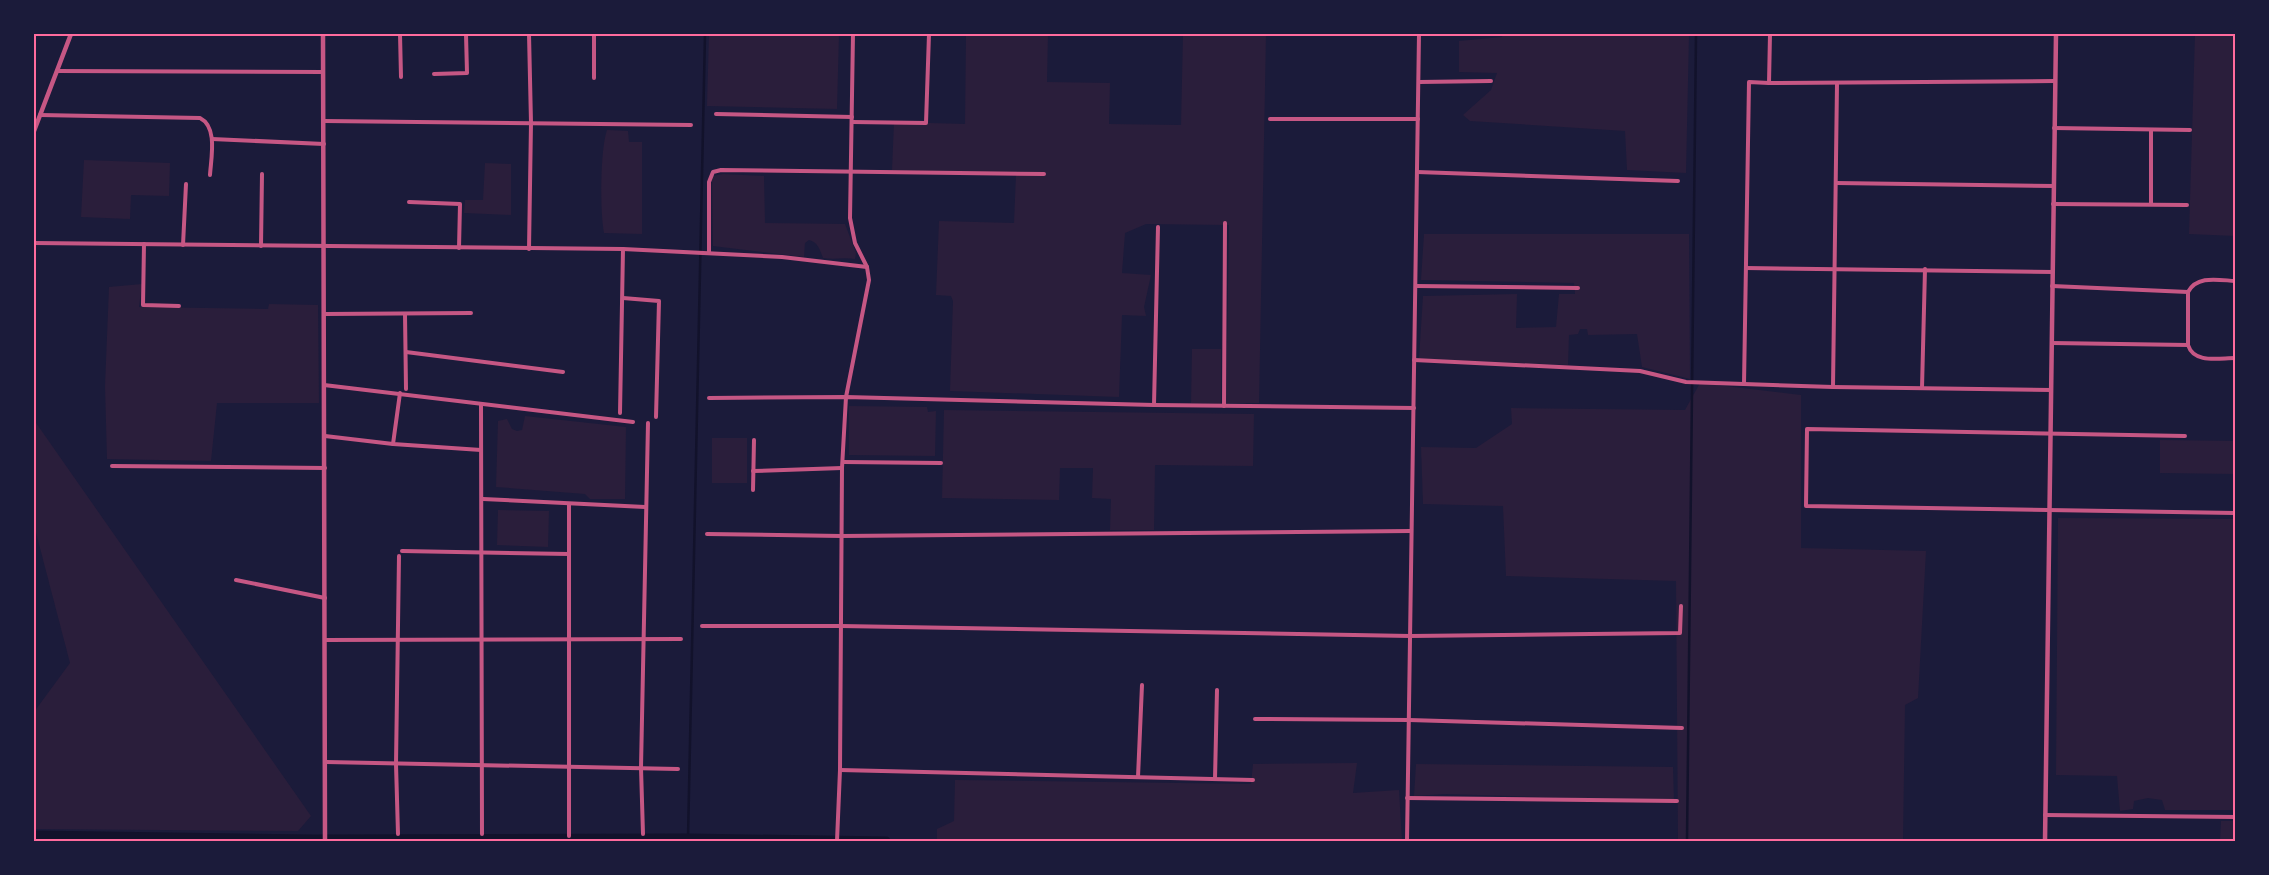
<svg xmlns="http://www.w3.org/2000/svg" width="2269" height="875" font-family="'Playfair Display',serif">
  <rect width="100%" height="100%" fill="#1b1b3a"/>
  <g fill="#2a1e3b">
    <polygon points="709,34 839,34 837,109 707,106"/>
    <polygon points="966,34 1048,34 1047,82 1110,83 1109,124 1181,125 1183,34 1266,34 1259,403 1226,403 1229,225 1146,224 1125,233 1122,273 1151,275 1144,307 1146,316 1122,315 1119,397 950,391 953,301 951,296 936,295 939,221 1014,223 1016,174 892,170 894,122 965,124"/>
    <polygon points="1503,34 1689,34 1686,173 1627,170 1625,131 1470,121 1463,115 1491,90 1497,73 1459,72 1459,41 1502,37"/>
    <polygon points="2195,34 2235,34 2235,236 2189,234"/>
    <path d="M 607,130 L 628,131 L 629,142 L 642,142 L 642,234 L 604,233 C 600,212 600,150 607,130 Z"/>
    <polygon points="84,160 170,163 169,196 131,195 130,219 81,217"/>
    <polygon points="485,163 511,164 511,215 464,213 465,200 483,200"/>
    <path d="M 723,174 L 764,176 L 765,223 L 845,224 L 856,253 L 855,259 C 843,257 835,260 823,258 C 820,250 818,242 809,240 L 805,243 L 804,257 L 713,246 L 712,176 Z"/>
    <polygon points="1424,234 1689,234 1690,379 1642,367 1637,334 1588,335 1587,329 1580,329 1578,334 1569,335 1568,365 1419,359 1423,296 1517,294 1516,328 1556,327 1559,294 1575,294 1574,283 1421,280"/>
    <polygon points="142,284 139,307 268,309 269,304 318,305 319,403 217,403 211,461 107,459 105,386 109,287"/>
    <polygon points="1192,349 1221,349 1221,404 1191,403"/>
    <polygon points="1700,383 1801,395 1801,548 1926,551 1918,698 1905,705 1903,841 1678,841 1676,581 1506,576 1503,506 1423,504 1421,447 1476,448 1512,424 1511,408 1685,410"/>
    <polygon points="849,406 927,407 928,412 936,411 935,456 849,455"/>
    <polygon points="944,410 1254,414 1253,466 1155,465 1154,530 1110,530 1111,499 1092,498 1093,468 1060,468 1059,500 942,498"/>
    <polygon points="525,416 626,427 625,499 590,499 585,494 496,487 498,421 507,419 512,429 517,431 522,430"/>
    <polygon points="34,420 311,816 298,831 34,829 34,712 70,663 34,525"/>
    <rect x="712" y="438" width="35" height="45"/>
    <polygon points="2160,440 2235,441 2235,474 2160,473"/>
    <polygon points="498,510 549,511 548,547 497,545"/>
    <polygon points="2058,518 2235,519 2235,810 2165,810 2162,800 2148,798 2134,801 2133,809 2120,811 2117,776 2056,775"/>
    <polygon points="1357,763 1353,793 1399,790 1402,841 937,841 937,829 954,821 955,780 1251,784 1253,764"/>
    <polygon points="1416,764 1673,767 1674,801 1445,794 1414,796"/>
    <polygon points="2221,821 2235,821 2235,841 2220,841"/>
  </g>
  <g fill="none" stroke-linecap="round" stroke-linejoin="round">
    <g stroke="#12122b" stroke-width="2.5">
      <polyline points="688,838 705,34"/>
      <polyline points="1687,841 1696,34"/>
    </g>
    <polyline stroke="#12122b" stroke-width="9" points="34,835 313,839 688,838 886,841"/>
    <g stroke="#c65784" stroke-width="4">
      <polyline points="400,34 401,77"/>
      <polyline points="1770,34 1769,83 2055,81"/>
      <polyline points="57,71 323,72"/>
      <polyline points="434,74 467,73 466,34"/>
      <polyline points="594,78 594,34"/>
      <polyline points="1419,82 1491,81"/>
      <polyline points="716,114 852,117"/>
      <path d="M 40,115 L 200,118 C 218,127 211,158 210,175"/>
      <polyline points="1270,119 1418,119"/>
      <polyline points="324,121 691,125"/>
      <polyline points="852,122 926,123 929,34"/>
      <polyline points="2054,128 2190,130"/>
      <polyline points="212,139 324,144"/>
      <polyline points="1417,172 1678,181"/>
      <polyline points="1836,183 2054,186"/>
      <polyline points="409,202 460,204 459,248"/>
      <polyline points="2053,204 2187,205"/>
      <polyline points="2151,204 2151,130"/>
      <polyline points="34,243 623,249 782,257 867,267"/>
      <polyline points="144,244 143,305 179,306"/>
      <polyline points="183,245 186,184"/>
      <polyline points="261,246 262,174"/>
      <polyline points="529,249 531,123 529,34"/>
      <polyline points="709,252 709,182 713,172 721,170 1044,174"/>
      <polyline points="1746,268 2053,272"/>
      <path d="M 2235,281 C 2218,280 2197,275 2188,292 L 2188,345 C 2194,364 2219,358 2235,358"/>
      <polyline points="1416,286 1578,288"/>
      <polyline points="2052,286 2188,292"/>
      <polyline points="623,298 659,301 656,417"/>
      <polyline points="325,314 471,313"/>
      <polyline points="405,314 406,389"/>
      <polyline points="2052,343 2188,345"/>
      <polyline points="406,352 563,372"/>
      <polyline points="1414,360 1640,371 1686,382 1833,387 2051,390"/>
      <polyline points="1744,384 1749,82 1769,83"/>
      <polyline points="324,385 633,422"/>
      <polyline points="1833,387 1837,84"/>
      <polyline points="1922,388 1925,269"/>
      <polyline points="709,398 846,397 1154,405 1414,408"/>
      <polyline points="481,404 482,834"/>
      <polyline points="1154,405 1158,227"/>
      <polyline points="1224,406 1225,223"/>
      <polyline points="620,413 623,249"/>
      <polyline points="325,436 393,444 481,450"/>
      <polyline points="2185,436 1807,429 1806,506 2235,513"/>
      <polyline points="393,444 400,393"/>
      <polyline points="843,462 941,463"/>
      <polyline points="112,466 325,468"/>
      <polyline points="753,471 842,468"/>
      <polyline points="753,490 754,440"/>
      <polyline points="483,499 645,507"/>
      <polyline points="707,534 841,536 1411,531"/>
      <polyline points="402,551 569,554"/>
      <polyline points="236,580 325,598"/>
      <polyline points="702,626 841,626 1410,636 1680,633 1681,606"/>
      <polyline points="325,640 681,639"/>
      <polyline points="1255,719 1409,720 1682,728"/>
      <polyline points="326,762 678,769"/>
      <polyline points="840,770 1253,780"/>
      <polyline points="1138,777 1142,685"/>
      <polyline points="1215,779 1217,690"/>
      <polyline points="1407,798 1677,801"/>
      <polyline points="2045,815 2235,817"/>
      <polyline points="398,834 396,764 399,556"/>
      <polyline points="643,834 641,768 648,423"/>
      <polyline points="569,836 569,504"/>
      <polyline points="837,841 840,770 842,468 846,397 869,280 867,267 855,243 850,218 853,34"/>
      <polyline points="1407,841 1419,34"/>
    </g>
    <g stroke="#c65784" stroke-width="4.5">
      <polyline points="323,34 325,841"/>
      <polyline points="34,131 71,34"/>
      <polyline points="2045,841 2056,34"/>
    </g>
  </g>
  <rect width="2269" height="875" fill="none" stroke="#1b1b3a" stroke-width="70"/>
  <rect x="35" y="35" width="2199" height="805" fill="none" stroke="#ff6b9d" stroke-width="2"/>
</svg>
